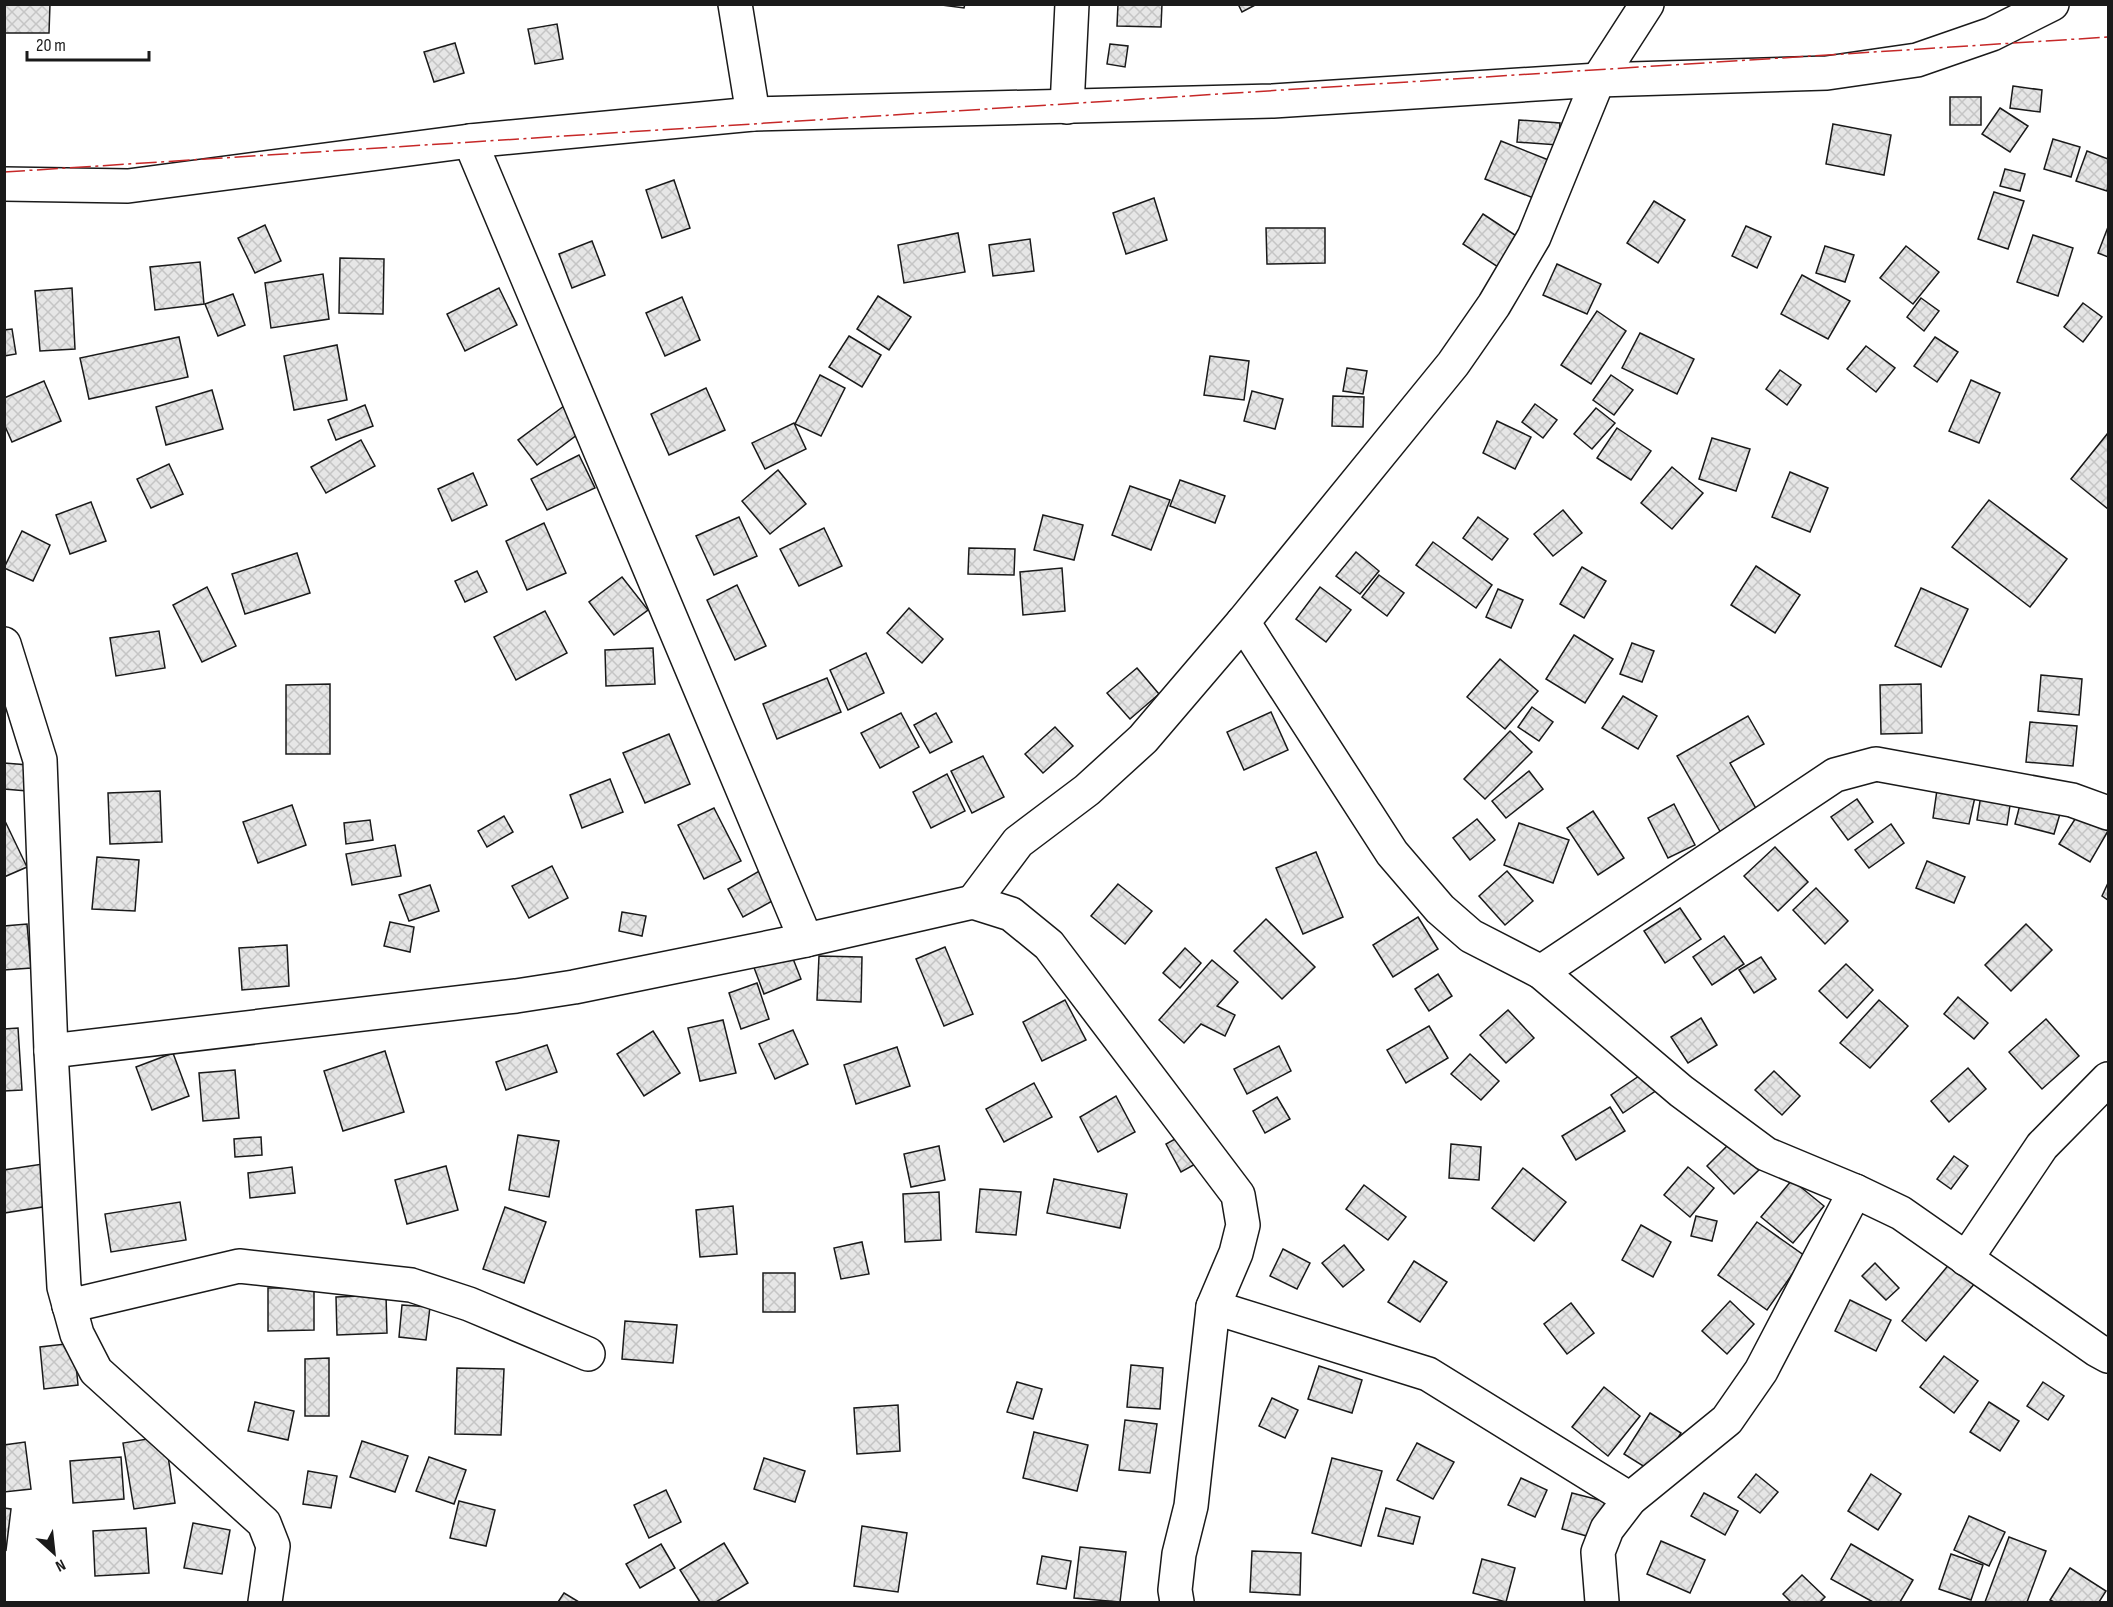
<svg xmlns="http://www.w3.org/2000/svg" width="2113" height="1607" font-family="'Sofia Sans Condensed',sans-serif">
  <defs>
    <pattern id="building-cross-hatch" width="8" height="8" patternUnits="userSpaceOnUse" patternTransform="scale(1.5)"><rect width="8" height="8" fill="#e6e6e6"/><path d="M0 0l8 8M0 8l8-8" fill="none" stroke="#c5c5c5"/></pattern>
  </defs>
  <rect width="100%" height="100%" fill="#fff"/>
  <g fill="url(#building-cross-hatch)" stroke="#1a1a1a" stroke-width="1.5">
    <polygon points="4,4 50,4 49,33 4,33"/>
    <polygon points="934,4 965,4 964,8"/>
    <polygon points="1118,4 1162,4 1161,27 1117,26"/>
    <polygon points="1238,4 1257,4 1242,12"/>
    <polygon points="557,24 563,59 535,64 528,29"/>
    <polygon points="455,43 464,73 434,82 424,52"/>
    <polygon points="1110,44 1128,46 1125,67 1107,64"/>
    <polygon points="2013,86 2042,90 2040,112 2010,108"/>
    <rect x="1950" y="97" width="31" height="28"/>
    <polygon points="2000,108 2028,126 2010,152 1982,134"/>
    <polygon points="1519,120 1560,123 1558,145 1517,142"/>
    <polygon points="1833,124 1891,135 1884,175 1826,164"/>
    <polygon points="2053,139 2080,147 2071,177 2044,169"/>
    <polygon points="1501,141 1551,161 1536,199 1485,179"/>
    <polygon points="2087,151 2108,159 2108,186 2107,191 2076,181"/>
    <polygon points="2005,169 2025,174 2020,191 2000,186"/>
    <polygon points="674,180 690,228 662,238 646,190"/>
    <polygon points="1994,192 2024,201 2008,249 1978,239"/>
    <polygon points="1154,198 1167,240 1126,254 1113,213"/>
    <polygon points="1654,201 1685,220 1658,263 1627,243"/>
    <polygon points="1483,214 1518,237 1498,267 1463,244"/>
    <polygon points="265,225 281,261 255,273 238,238"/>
    <polygon points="1746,226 1771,237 1757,268 1732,256"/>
    <polygon points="2108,227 2108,257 2098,253"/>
    <polygon points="1266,228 1325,228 1325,263 1267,264"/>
    <polygon points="958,233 965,272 904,283 898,245"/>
    <polygon points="2033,235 2073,248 2058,296 2017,282"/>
    <polygon points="1030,239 1034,271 993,276 989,245"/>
    <polygon points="592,241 605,275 572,288 559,254"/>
    <polygon points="1825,246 1854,255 1845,282 1816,273"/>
    <polygon points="1906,246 1939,272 1913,304 1880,278"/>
    <polygon points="340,258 384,259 383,314 339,313"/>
    <polygon points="200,262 204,304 155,310 150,267"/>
    <polygon points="1557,264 1601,284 1587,314 1543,295"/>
    <polygon points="323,274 329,319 271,328 265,283"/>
    <polygon points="1802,275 1850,301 1828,339 1781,314"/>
    <polygon points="72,288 75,349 40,351 35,291"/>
    <polygon points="499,288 517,325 465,351 447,314"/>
    <polygon points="233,294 245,325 218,336 205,304"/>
    <polygon points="878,296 911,317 889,350 857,329"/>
    <polygon points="682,297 700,340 665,356 646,313"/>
    <polygon points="1921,298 1939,311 1924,331 1907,317"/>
    <polygon points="2083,303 2102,317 2083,342 2064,327"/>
    <polygon points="1597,311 1626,331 1591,384 1561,365"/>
    <polygon points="12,329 16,354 4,356 4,330"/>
    <polygon points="1640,333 1694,359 1677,394 1622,368"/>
    <polygon points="849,336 881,355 862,387 829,367"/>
    <polygon points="179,337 188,377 89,399 80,358"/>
    <polygon points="1935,337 1958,352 1937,382 1914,366"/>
    <polygon points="337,345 347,400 294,410 284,356"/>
    <polygon points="1866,346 1895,368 1876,392 1847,369"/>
    <polygon points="1210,356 1249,361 1244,400 1204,395"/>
    <polygon points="1347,368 1367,371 1363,394 1343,391"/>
    <polygon points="1780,370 1801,385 1787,405 1766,389"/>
    <polygon points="820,375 845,388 821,436 795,424"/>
    <polygon points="1611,375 1633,390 1614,415 1593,400"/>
    <polygon points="1971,380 2000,393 1979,443 1949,431"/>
    <polygon points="44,381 61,421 12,442 4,424 4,398"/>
    <polygon points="706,388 725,430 669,455 651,414"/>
    <polygon points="212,390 223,429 166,445 156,407"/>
    <polygon points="1252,391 1283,399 1275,429 1244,421"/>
    <polygon points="1333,396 1364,397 1363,427 1332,426"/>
    <polygon points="1535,404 1557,420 1543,438 1522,422"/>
    <polygon points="365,405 373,426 336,440 328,420"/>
    <polygon points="564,406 582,431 537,465 518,440"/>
    <polygon points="1596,408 1615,423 1592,449 1574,434"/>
    <polygon points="1497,421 1531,437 1515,469 1483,453"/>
    <polygon points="794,423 806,449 765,469 752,443"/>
    <polygon points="1617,428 1651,451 1631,480 1597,458"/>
    <polygon points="2108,433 2108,509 2071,479"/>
    <polygon points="1712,438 1750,449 1736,491 1699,479"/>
    <polygon points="361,440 375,466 326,493 311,467"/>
    <polygon points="579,455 595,488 547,510 531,479"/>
    <polygon points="169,464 183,494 151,508 137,479"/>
    <polygon points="1672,467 1703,493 1672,529 1641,503"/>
    <polygon points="778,470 806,504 770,534 742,501"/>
    <polygon points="1790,472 1828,488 1810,532 1772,517"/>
    <polygon points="473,473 487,505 452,521 438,489"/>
    <polygon points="1180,480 1225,496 1215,523 1170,506"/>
    <polygon points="1130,486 1170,500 1151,550 1112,535"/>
    <polygon points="1989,500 2067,559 2030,607 1952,547"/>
    <polygon points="91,502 106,541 70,554 56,515"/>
    <polygon points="1563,510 1582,533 1553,556 1534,534"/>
    <polygon points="1043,515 1083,525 1074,560 1034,550"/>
    <polygon points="739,517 757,556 714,575 696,536"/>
    <polygon points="1478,517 1508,539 1492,560 1463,538"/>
    <polygon points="544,523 566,573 527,590 506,541"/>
    <polygon points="824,528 842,566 799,586 780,549"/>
    <polygon points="22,531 50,545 33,581 4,568"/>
    <polygon points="1433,542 1492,585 1476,608 1416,565"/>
    <polygon points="969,548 1015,549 1014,575 968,574"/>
    <polygon points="1356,552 1379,571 1360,594 1336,576"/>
    <polygon points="297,553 310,593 245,614 232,574"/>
    <polygon points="1756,566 1800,595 1775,633 1731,605"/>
    <polygon points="1582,567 1606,581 1584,618 1560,604"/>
    <polygon points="1062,568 1065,611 1023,615 1020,572"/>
    <polygon points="477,571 487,592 465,602 455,581"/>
    <polygon points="1379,575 1404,593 1387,616 1362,597"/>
    <polygon points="622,577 648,610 614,635 589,602"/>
    <polygon points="737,585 766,646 735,660 707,600"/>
    <polygon points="207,587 236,646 202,662 173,605"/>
    <polygon points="1320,587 1351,610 1326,642 1296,619"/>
    <polygon points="1921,588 1968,609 1941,667 1895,646"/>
    <polygon points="1498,589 1523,600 1511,628 1486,617"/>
    <polygon points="909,608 943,639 922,663 887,633"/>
    <polygon points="545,611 567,653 516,680 494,637"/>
    <polygon points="159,631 165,668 116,676 110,638"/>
    <polygon points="1574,635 1613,659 1585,703 1546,679"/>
    <polygon points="1632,643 1654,651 1642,682 1620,674"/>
    <polygon points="653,648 655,684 606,686 605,650"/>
    <polygon points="866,653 884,693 848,710 830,670"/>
    <polygon points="1500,659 1538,691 1505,729 1467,697"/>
    <polygon points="1137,668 1159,694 1130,719 1107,693"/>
    <polygon points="2041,675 2082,679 2079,715 2038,711"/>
    <polygon points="827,678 841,712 777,739 763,704"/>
    <polygon points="330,684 330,754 286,754 286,685"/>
    <polygon points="1921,684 1922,733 1881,734 1880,685"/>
    <polygon points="1623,696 1657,716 1638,749 1602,728"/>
    <polygon points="1532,707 1553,722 1539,741 1518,727"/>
    <polygon points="1271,712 1288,750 1244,770 1227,732"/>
    <polygon points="901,713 919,747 880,768 861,733"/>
    <polygon points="936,713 952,742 930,753 914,725"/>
    <polygon points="1748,716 1764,744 1730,763 1758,812 1721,833 1677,756"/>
    <polygon points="2030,722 2077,726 2073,766 2026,762"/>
    <polygon points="1055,727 1073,746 1043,773 1025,754"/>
    <polygon points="1510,731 1532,752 1485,799 1464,779"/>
    <polygon points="669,734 690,784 645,803 623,753"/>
    <polygon points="983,756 1004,797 972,813 951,771"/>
    <polygon points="4,763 29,765 27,791 4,789"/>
    <polygon points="1529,771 1543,789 1506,818 1492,801"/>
    <polygon points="947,774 965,811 931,828 913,792"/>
    <polygon points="610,779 623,812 582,828 570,795"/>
    <polygon points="1937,790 1975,797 1969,824 1933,818"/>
    <polygon points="160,791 162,842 110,844 108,793"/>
    <polygon points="1981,795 2011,799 2007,825 1977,820"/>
    <polygon points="2022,797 2062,807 2054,834 2015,824"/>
    <polygon points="1857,799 1873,822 1848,840 1831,817"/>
    <polygon points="1674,804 1695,845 1668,858 1648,818"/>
    <polygon points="292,805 306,845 258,863 243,822"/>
    <polygon points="714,808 741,861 704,879 678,825"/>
    <polygon points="1593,811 1624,858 1598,875 1567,828"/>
    <polygon points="2079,813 2108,831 2090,862 2059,844"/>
    <polygon points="504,816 513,832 487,847 478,831"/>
    <polygon points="4,819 27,867 4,877"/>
    <polygon points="1477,819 1495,840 1470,860 1453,838"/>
    <polygon points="370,820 373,840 346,844 344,823"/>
    <polygon points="1519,823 1569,840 1553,883 1504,865"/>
    <polygon points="1891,824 1904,843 1869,868 1855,850"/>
    <polygon points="395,845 401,876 352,885 346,854"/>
    <polygon points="1775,847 1808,882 1778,911 1744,876"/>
    <polygon points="1316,852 1343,917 1303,934 1276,868"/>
    <polygon points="97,857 139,860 135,911 92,909"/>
    <polygon points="1927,861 1965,877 1954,903 1916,888"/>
    <polygon points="552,866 568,898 529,918 512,886"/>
    <polygon points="761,870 776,899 743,917 728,889"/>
    <polygon points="1507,871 1533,901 1505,925 1479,896"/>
    <polygon points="2108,883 2108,900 2102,896"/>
    <polygon points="1118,884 1152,911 1125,944 1091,916"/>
    <polygon points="430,885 439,911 409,921 399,895"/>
    <polygon points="1816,888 1848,921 1825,944 1793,910"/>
    <polygon points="1680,908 1701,939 1665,963 1644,931"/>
    <polygon points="622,912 646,916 642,936 619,931"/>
    <polygon points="1418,917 1438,949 1393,977 1373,945"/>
    <polygon points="1266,919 1315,967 1282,999 1234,951"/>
    <polygon points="390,922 414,927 410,952 384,946"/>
    <polygon points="27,924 31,968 4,970 4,926"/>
    <polygon points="2026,924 2052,950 2011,991 1985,965"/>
    <polygon points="1724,936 1744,964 1712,985 1693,957"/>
    <polygon points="287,945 289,986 242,990 239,948"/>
    <polygon points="945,947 973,1014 944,1026 916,959"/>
    <polygon points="1185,948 1201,963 1180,988 1163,973"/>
    <polygon points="790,951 801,979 764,994 753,965"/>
    <polygon points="819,956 862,957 861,1002 817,1000"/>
    <polygon points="1761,957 1776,979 1754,993 1739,970"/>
    <polygon points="1212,960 1238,982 1217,1006 1235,1015 1225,1036 1201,1024 1184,1043 1159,1020"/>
    <polygon points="1846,964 1873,990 1847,1018 1819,991"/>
    <polygon points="1438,974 1452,996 1429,1011 1415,989"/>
    <polygon points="757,983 769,1019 741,1029 729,993"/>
    <polygon points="1958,997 1988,1023 1974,1039 1944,1014"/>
    <polygon points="1065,1000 1086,1040 1042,1061 1023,1022"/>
    <polygon points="1879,1000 1908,1026 1870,1068 1840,1043"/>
    <polygon points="1508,1010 1534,1038 1506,1063 1480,1035"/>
    <polygon points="1701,1018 1717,1045 1688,1063 1671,1037"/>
    <polygon points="2046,1019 2079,1056 2042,1089 2009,1052"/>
    <polygon points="723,1020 736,1073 700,1081 688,1028"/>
    <polygon points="1429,1026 1448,1058 1406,1083 1387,1050"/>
    <polygon points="18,1028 22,1090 4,1091 4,1029"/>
    <polygon points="793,1030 808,1064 775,1079 759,1044"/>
    <polygon points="653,1031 680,1073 644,1096 617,1054"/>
    <polygon points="547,1045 557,1072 506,1090 496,1062"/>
    <polygon points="1279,1046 1291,1071 1247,1094 1234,1069"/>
    <polygon points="897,1047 910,1086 856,1104 844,1065"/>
    <polygon points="385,1051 404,1112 343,1131 324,1071"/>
    <polygon points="173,1053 189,1096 152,1110 136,1067"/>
    <polygon points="1470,1054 1499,1081 1481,1100 1451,1074"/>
    <polygon points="1968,1068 1986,1089 1949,1122 1931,1101"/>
    <polygon points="235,1070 239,1118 203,1121 199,1073"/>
    <polygon points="1774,1071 1800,1096 1782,1115 1755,1090"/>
    <polygon points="1645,1072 1657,1090 1623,1113 1611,1095"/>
    <polygon points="1034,1083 1052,1117 1004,1142 986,1109"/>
    <polygon points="1116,1096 1135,1132 1098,1152 1080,1117"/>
    <polygon points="1277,1097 1290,1119 1265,1133 1253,1111"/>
    <polygon points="1610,1107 1625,1131 1576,1160 1562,1136"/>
    <polygon points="1184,1134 1199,1162 1181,1172 1166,1144"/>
    <polygon points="518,1135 559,1141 549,1197 509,1190"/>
    <polygon points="261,1137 262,1155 235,1157 234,1139"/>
    <polygon points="1732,1141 1760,1169 1734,1194 1707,1166"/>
    <polygon points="1451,1144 1481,1147 1479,1180 1449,1178"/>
    <polygon points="939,1146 945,1180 911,1187 904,1154"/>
    <polygon points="1954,1156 1968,1166 1951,1189 1937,1179"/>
    <polygon points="49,1163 55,1205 4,1213 4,1170"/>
    <polygon points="446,1166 458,1210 407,1224 395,1180"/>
    <polygon points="292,1167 295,1193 250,1198 248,1173"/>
    <polygon points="1688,1167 1714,1188 1690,1217 1664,1195"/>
    <polygon points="1523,1168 1566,1202 1534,1241 1492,1208"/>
    <polygon points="1054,1179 1127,1194 1120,1228 1047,1213"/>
    <polygon points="1792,1180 1824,1206 1793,1243 1761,1217"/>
    <polygon points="1364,1185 1406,1217 1388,1240 1346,1209"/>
    <polygon points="980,1189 1021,1192 1016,1235 976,1232"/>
    <polygon points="939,1192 941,1240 905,1242 903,1194"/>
    <polygon points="180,1202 186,1240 111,1252 105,1214"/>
    <polygon points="733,1206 737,1254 700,1257 696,1210"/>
    <polygon points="505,1207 546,1222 524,1283 483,1269"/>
    <polygon points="1696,1216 1717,1221 1712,1241 1691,1236"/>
    <polygon points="1757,1222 1805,1256 1767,1310 1718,1275"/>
    <polygon points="1641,1225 1671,1242 1653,1277 1622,1260"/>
    <polygon points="862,1242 869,1274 841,1279 834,1248"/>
    <polygon points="1344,1245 1364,1270 1343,1287 1322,1263"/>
    <polygon points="1283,1249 1310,1263 1297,1289 1270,1276"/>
    <polygon points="1414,1261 1447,1282 1420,1322 1388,1302"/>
    <polygon points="1951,1262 1975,1283 1926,1341 1902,1321"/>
    <polygon points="1875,1263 1899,1288 1886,1300 1862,1276"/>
    <rect x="763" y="1273" width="32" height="39"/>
    <polygon points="268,1288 314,1288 314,1330 268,1331"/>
    <polygon points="386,1295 387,1333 337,1335 336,1297"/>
    <polygon points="1850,1300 1891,1320 1876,1351 1835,1331"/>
    <polygon points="1730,1301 1754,1324 1727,1354 1702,1331"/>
    <polygon points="1571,1303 1594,1333 1567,1354 1544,1324"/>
    <polygon points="402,1305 430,1307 426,1340 399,1337"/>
    <polygon points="625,1321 677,1325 673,1363 622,1359"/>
    <polygon points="74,1343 78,1385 44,1389 40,1347"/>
    <polygon points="1944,1356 1978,1381 1954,1413 1920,1387"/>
    <polygon points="329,1358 329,1416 305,1416 305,1359"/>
    <polygon points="1131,1365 1163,1368 1160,1409 1127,1407"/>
    <polygon points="1319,1366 1362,1380 1352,1413 1308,1399"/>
    <polygon points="457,1368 504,1369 501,1435 455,1434"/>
    <polygon points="1017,1382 1042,1389 1033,1419 1007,1412"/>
    <polygon points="2043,1382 2064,1396 2048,1420 2027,1406"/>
    <polygon points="1604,1387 1640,1416 1608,1456 1572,1427"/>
    <polygon points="1272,1398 1298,1410 1285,1438 1259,1426"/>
    <polygon points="255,1402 294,1411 288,1440 248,1431"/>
    <polygon points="1989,1402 2019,1421 2000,1451 1970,1432"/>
    <polygon points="898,1405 900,1451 857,1454 854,1408"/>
    <polygon points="1650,1413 1681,1433 1656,1474 1624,1454"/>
    <polygon points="1125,1420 1157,1424 1150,1473 1119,1470"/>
    <polygon points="1034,1432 1088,1445 1077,1491 1023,1478"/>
    <polygon points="165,1436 175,1503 134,1509 123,1443"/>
    <polygon points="362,1441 408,1456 395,1492 350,1477"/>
    <polygon points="25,1442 31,1489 4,1492 4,1445"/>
    <polygon points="1417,1443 1454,1462 1433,1499 1397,1480"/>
    <polygon points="121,1457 124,1499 73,1503 70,1461"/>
    <polygon points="429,1457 466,1470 454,1504 416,1491"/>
    <polygon points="764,1458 805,1471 795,1502 754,1489"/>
    <polygon points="1332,1458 1382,1471 1361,1546 1312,1533"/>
    <polygon points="308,1471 337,1476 331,1508 303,1504"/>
    <polygon points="1756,1474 1778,1492 1760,1513 1738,1497"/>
    <polygon points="1871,1474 1901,1494 1878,1530 1848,1511"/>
    <polygon points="1521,1478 1547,1490 1535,1517 1508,1505"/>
    <polygon points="666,1490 681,1522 649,1538 634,1505"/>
    <polygon points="1572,1493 1607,1502 1597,1539 1562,1529"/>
    <polygon points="1704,1493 1738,1511 1725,1535 1691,1516"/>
    <polygon points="459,1501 495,1510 486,1546 450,1538"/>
    <polygon points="4,1508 11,1509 6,1550 4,1549"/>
    <polygon points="1386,1508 1420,1517 1413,1544 1378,1536"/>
    <polygon points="1969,1516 2005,1532 1989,1566 1954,1550"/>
    <polygon points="193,1523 230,1530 222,1574 184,1568"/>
    <polygon points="862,1526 907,1533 898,1592 854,1586"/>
    <polygon points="146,1528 149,1573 95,1576 93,1531"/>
    <polygon points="2009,1537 2046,1551 2027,1602 1985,1602"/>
    <polygon points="1661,1541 1705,1560 1690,1593 1647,1574"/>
    <polygon points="724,1543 748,1583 716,1602 700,1602 680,1570"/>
    <polygon points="661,1544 675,1568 640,1588 626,1564"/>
    <polygon points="1851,1544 1913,1580 1900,1602 1873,1602 1831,1579"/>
    <polygon points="1080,1547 1126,1552 1120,1602 1074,1598"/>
    <polygon points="1252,1551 1301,1553 1300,1595 1250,1592"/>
    <polygon points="1951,1554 1983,1565 1971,1600 1939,1589"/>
    <polygon points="1042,1556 1071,1561 1066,1589 1037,1584"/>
    <polygon points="1482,1559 1515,1568 1506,1602 1473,1593"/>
    <polygon points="2070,1568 2106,1591 2099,1602 2054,1602 2050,1600"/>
    <polygon points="1802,1575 1825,1597 1820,1602 1791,1602 1783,1594"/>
    <polygon points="564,1593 579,1602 558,1602"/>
  </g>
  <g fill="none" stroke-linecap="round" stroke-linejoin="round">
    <g stroke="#1a1a1a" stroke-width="36">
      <g id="minor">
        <polyline points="735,4 753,114"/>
        <polyline points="1067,107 1072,4"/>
        <polyline points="470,141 806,940"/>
        <polyline points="4,184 128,186 470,141 753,114 1273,101 1598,80 1827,73 1917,60 1992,34 2052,4"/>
        <polyline points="1243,622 1392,853 1440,909 1471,936 1541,972 1681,1091 1766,1154 1855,1191 1901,1213 2097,1350 2108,1356"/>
        <polyline points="4,644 40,760 51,1051 64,1287 77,1334 96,1371 264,1523 273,1546 265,1602"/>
        <polyline points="973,902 1018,842 1087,790 1143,739 1243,622 1453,364 1494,305 1534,237 1598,80 1647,4"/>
        <polyline points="1541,972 1835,775 1876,764 2072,800 2108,813"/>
        <polyline points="51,1051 516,996 574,987 806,940 973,902 1011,914 1049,945 1238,1195 1243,1225 1236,1253 1213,1307 1191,1506 1179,1554 1175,1590 1177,1602"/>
        <polyline points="1966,1259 2042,1146 2108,1079"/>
        <polyline points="69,1306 239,1266 411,1285 469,1304 588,1354"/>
        <polyline points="1213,1307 1428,1374 1630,1499"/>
        <polyline points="1602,1602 1598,1552 1607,1529 1630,1499 1727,1420 1761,1371 1855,1191"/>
      </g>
    </g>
    <use href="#minor" stroke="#fff" stroke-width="33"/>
    <polyline stroke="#c62828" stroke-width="1.5" stroke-dasharray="21 4.5 3 4.5" stroke-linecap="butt" points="4,172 2108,37"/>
  </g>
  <rect width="2113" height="1607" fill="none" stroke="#1a1a1a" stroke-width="12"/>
  <g transform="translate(54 1553) rotate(153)" stroke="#ffffff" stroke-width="4.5" paint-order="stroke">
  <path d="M0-4.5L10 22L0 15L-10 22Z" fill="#1a1a1a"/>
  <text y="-9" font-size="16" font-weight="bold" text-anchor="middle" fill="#1a1a1a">N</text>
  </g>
  <path d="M27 51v9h122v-9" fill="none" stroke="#1a1a1a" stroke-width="3"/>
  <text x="36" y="51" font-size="18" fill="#1a1a1a" stroke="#ffffff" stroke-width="4.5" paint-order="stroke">20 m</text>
</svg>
